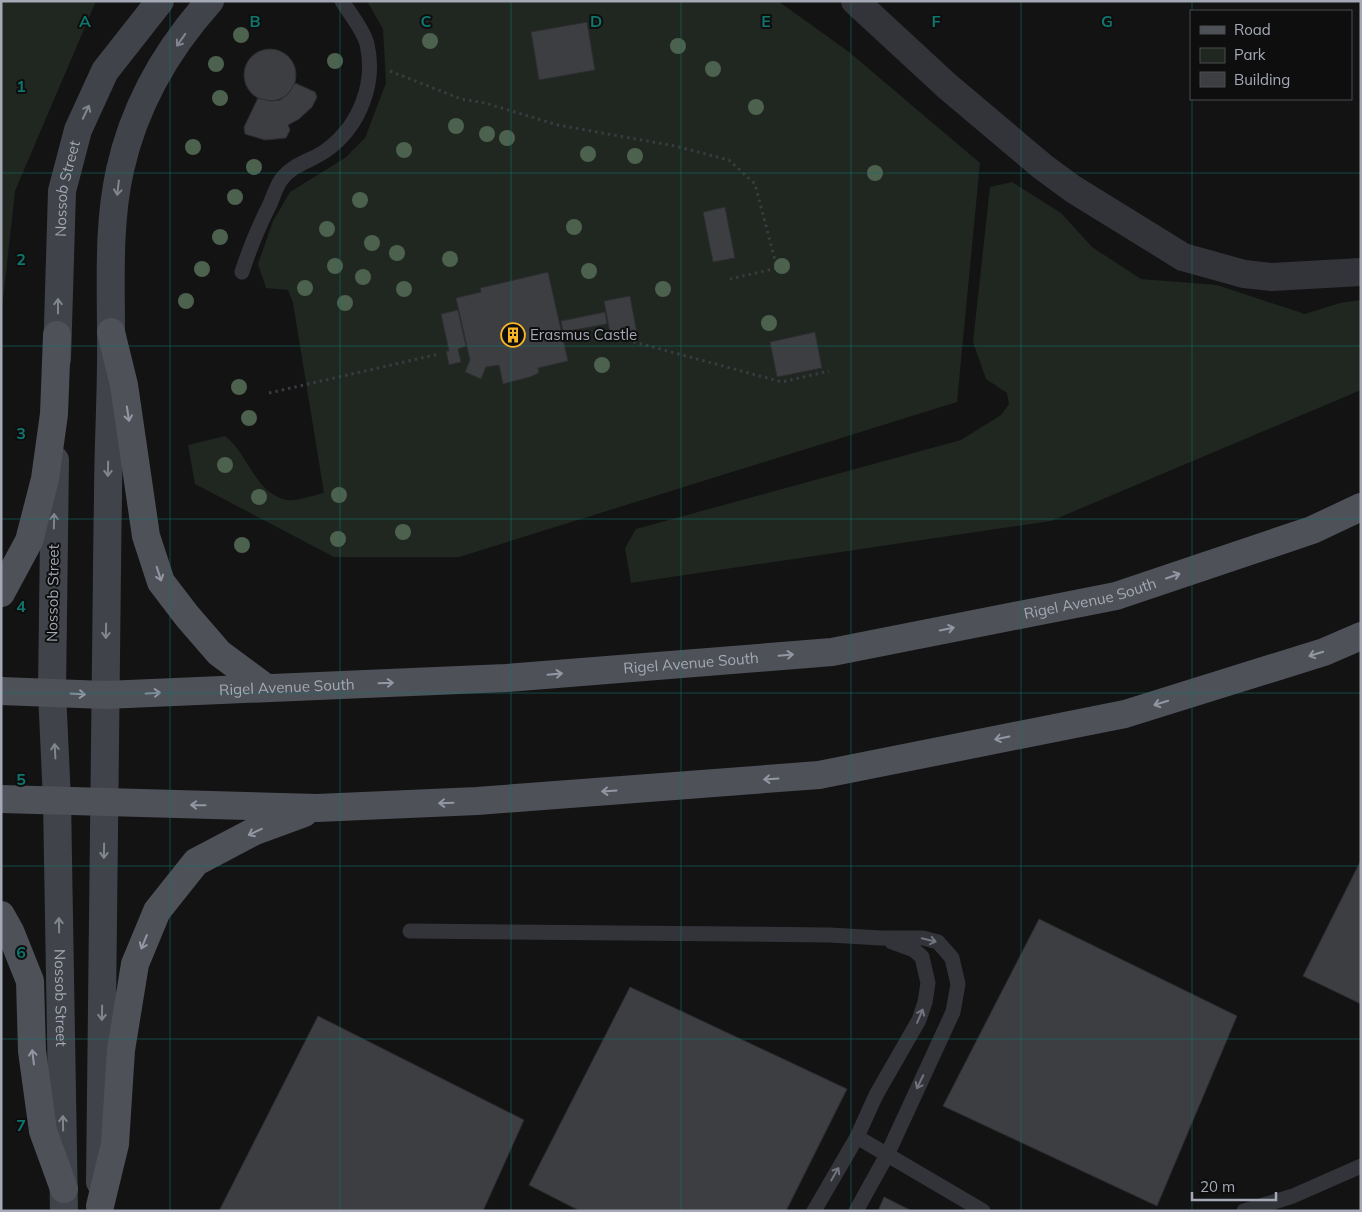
<svg xmlns="http://www.w3.org/2000/svg" width="1362" height="1212" font-family="Mulish,sans-serif">
  <rect width="100%" height="100%" fill="#131314"/>
  <g fill="#1f2720">
    <polygon points="1,1 96,1 15,191 1,318"/>
    <path d="M 367,1 L 778,1 L 849,52 L 980,163 L 957,402 L 459,557 L 334,557 L 195,484 L 188,445 L 225,436 C 248,453 254,492 286,500 C 296,502 314,495 324,493 L 293,303 L 288,290 L 266,288 L 258,264 L 273,221 L 290,192 L 345,158 L 365,138 L 386,83 L 383,29 Z"/>
    <polygon points="1012,182 1061,213 1092,247 1141,279 1217,285 1305,314 1340,303 1361,300 1361,390 1051,521 631,583 625,548 636,529 961,440 1001,415 1009,404 1007,393 986,379 973,342 990,187"/>
  </g>
  <g fill="#3d3e41" stroke="#2d2d31">
    <polygon points="587,22 595,70 539,80 531,32"/>
    <circle cx="270" cy="75" r="26"/>
    <polygon points="295,83 315,92 317,97 312,107 299,119 288,125 290,130 286,138 265,140 245,134 244,127 258,98 270,101 280,100 288,94"/>
    <polygon points="725,207 735,258 713,262 703,212"/>
    <polygon points="548,272 568,361 538,368 539,373 530,377 503,384 499,365 486,367 481,379 465,372 470,360 456,298 481,292 480,288"/>
    <polygon points="630,296 637,333 611,338 604,301"/>
    <polygon points="458,310 466,346 458,349 461,362 449,365 446,351 449,351 441,314"/>
    <polygon points="605,312 607,324 563,332 561,321"/>
    <polygon points="815,332 822,368 777,377 770,342"/>
    <polygon points="1361,860 1361,1004 1303,976"/>
    <polygon points="1039,919 1237,1016 1157,1206 943,1106"/>
    <polygon points="630,987 847,1089 786,1211 580,1211 529,1185"/>
    <polygon points="318,1016 524,1120 483,1211 219,1211"/>
    <polygon points="884,1197 912,1211 878,1211"/>
  </g>
  <g fill="none" stroke-linecap="round" stroke-linejoin="round">
    <g stroke="#393b41" stroke-width="3" stroke-dasharray="2.5 4" stroke-linecap="butt">
      <polyline points="390,71 461,99 485,103 558,125 675,146 729,160 755,184 777,268 730,279"/>
      <polyline points="627,340 782,382 829,371"/>
      <polyline points="269,393 439,354"/>
    </g>
    <g stroke="#33343a" stroke-width="15">
      <path d="M 242,272 C 250,247 258,228 270,204 C 273,197 276,187 281,180 C 293,163 313,161 328,149 C 360,125 376,83 367,44 C 363,29 350,14 342,1"/>
      <polyline points="410,931 830,935 881,938 923,938 938,942 952,958 958,984 953,1012 887,1155 856,1211"/>
      <polyline points="857,1137 983,1211"/>
      <polyline points="814,1211 857,1137 876,1095 919,1020 925,1002 928,983 922,957 914,950 892,942"/>
      <polyline points="1244,1211 1293,1196 1361,1166"/>
    </g>
    <polyline stroke="#33343a" stroke-width="28" points="855,1 947,86 1043,167 1073,189 1183,257 1244,274 1272,277 1361,272"/>
    <g stroke="#41434a" stroke-width="28">
      <path id="s1" d="M 57,359 L 62,191 L 78,130 L 105,71 L 160,1"/>
      <path id="s2" d="M 55,460 L 52,692 L 57,800 L 64,1211"/>
      <path d="M 100,1182 C 103,953 104,725 108,497 C 108,442 112,388 111,333 C 111,279 108,224 120,170 C 134,107 167,49 210,1"/>
    </g>
    <g stroke="#4f5159" stroke-width="28">
      <polyline points="111,332 124,385 146,536 161,582 187,616 219,653 265,687"/>
      <polyline points="1,593 29,541 45,479 54,414 57,335"/>
      <path id="s3" d="M 1,691 L 105,695 L 506,678 L 832,652 L 1116,596 L 1312,530 L 1361,507"/>
      <polyline points="1,799 317,808 477,801 819,775 1125,714 1324,652 1361,636"/>
      <polyline points="1,915 10,931 30,981 32,1051 43,1131 64,1189"/>
      <polyline points="100,1206 115,1144 121,1050 135,964 157,911 196,862 255,831 304,813"/>
    </g>
  </g>
  <g fill="#4c614e">
    <circle cx="241" cy="35" r="8"/>
    <circle cx="430" cy="41" r="8"/>
    <circle cx="678" cy="46" r="8"/>
    <circle cx="335" cy="61" r="8"/>
    <circle cx="216" cy="64" r="8"/>
    <circle cx="713" cy="69" r="8"/>
    <circle cx="220" cy="98" r="8"/>
    <circle cx="756" cy="107" r="8"/>
    <circle cx="456" cy="126" r="8"/>
    <circle cx="487" cy="134" r="8"/>
    <circle cx="507" cy="138" r="8"/>
    <circle cx="193" cy="147" r="8"/>
    <circle cx="404" cy="150" r="8"/>
    <circle cx="588" cy="154" r="8"/>
    <circle cx="635" cy="156" r="8"/>
    <circle cx="254" cy="167" r="8"/>
    <circle cx="875" cy="173" r="8"/>
    <circle cx="235" cy="197" r="8"/>
    <circle cx="360" cy="200" r="8"/>
    <circle cx="574" cy="227" r="8"/>
    <circle cx="327" cy="229" r="8"/>
    <circle cx="220" cy="237" r="8"/>
    <circle cx="372" cy="243" r="8"/>
    <circle cx="397" cy="253" r="8"/>
    <circle cx="450" cy="259" r="8"/>
    <circle cx="335" cy="266" r="8"/>
    <circle cx="782" cy="266" r="8"/>
    <circle cx="202" cy="269" r="8"/>
    <circle cx="589" cy="271" r="8"/>
    <circle cx="363" cy="277" r="8"/>
    <circle cx="305" cy="288" r="8"/>
    <circle cx="404" cy="289" r="8"/>
    <circle cx="663" cy="289" r="8"/>
    <circle cx="186" cy="301" r="8"/>
    <circle cx="345" cy="303" r="8"/>
    <circle cx="769" cy="323" r="8"/>
    <circle cx="602" cy="365" r="8"/>
    <circle cx="239" cy="387" r="8"/>
    <circle cx="249" cy="418" r="8"/>
    <circle cx="225" cy="465" r="8"/>
    <circle cx="339" cy="495" r="8"/>
    <circle cx="259" cy="497" r="8"/>
    <circle cx="403" cy="532" r="8"/>
    <circle cx="338" cy="539" r="8"/>
    <circle cx="242" cy="545" r="8"/>
  </g>
  <defs><path id="oneway-shaft" d="M-6 0H5M1.5-3L5.5 0L1.5 3" fill="none" stroke-width="1.6" stroke-linecap="round" stroke-linejoin="round" transform="scale(1.25)"/></defs>
  <g stroke="#818590">
    <use href="#oneway-shaft" transform="translate(181 40) rotate(125)"/>
    <use href="#oneway-shaft" transform="translate(86 112) rotate(-65)"/>
    <use href="#oneway-shaft" transform="translate(118 188) rotate(97)"/>
    <use href="#oneway-shaft" transform="translate(58 306) rotate(-90)"/>
    <use href="#oneway-shaft" transform="translate(108 469) rotate(91)"/>
    <use href="#oneway-shaft" transform="translate(54 521) rotate(-89)"/>
    <use href="#oneway-shaft" transform="translate(106 631) rotate(91)"/>
    <use href="#oneway-shaft" transform="translate(55 751) rotate(-93)"/>
    <use href="#oneway-shaft" transform="translate(104 851) rotate(91)"/>
    <use href="#oneway-shaft" transform="translate(59 925) rotate(-91)"/>
    <use href="#oneway-shaft" transform="translate(102 1013) rotate(91)"/>
    <use href="#oneway-shaft" transform="translate(63 1123) rotate(-91)"/>
  </g>
  <g stroke="#9397a3">
    <use href="#oneway-shaft" transform="translate(128 414) rotate(81)"/>
    <use href="#oneway-shaft" transform="translate(159 574) rotate(72)"/>
    <use href="#oneway-shaft" transform="translate(1173 576) rotate(-19)"/>
    <use href="#oneway-shaft" transform="translate(947 629) rotate(-11)"/>
    <use href="#oneway-shaft" transform="translate(1316 654) rotate(163)"/>
    <use href="#oneway-shaft" transform="translate(786 655) rotate(-5)"/>
    <use href="#oneway-shaft" transform="translate(555 674) rotate(-5)"/>
    <use href="#oneway-shaft" transform="translate(386 683) rotate(-2)"/>
    <use href="#oneway-shaft" transform="translate(153 693) rotate(-3)"/>
    <use href="#oneway-shaft" transform="translate(78 694) rotate(3)"/>
    <use href="#oneway-shaft" transform="translate(1161 703) rotate(163)"/>
    <use href="#oneway-shaft" transform="translate(1002 738) rotate(169)"/>
    <use href="#oneway-shaft" transform="translate(771 779) rotate(176)"/>
    <use href="#oneway-shaft" transform="translate(609 791) rotate(176)"/>
    <use href="#oneway-shaft" transform="translate(446 803) rotate(178)"/>
    <use href="#oneway-shaft" transform="translate(198 805) rotate(-179)"/>
    <use href="#oneway-shaft" transform="translate(255 832) rotate(155)"/>
    <use href="#oneway-shaft" transform="translate(144 942) rotate(112)"/>
    <use href="#oneway-shaft" transform="translate(33 1057) rotate(-97)"/>
  </g>
  <g stroke="#71747e">
    <use href="#oneway-shaft" transform="translate(929 940) rotate(14)"/>
    <use href="#oneway-shaft" transform="translate(920 1016) rotate(-67)"/>
    <use href="#oneway-shaft" transform="translate(920 1082) rotate(116)"/>
    <use href="#oneway-shaft" transform="translate(835 1174) rotate(-60)"/>
  </g>
  <path fill="none" stroke="#0f766e" stroke-width="1" stroke-opacity="0.55" d="M 170,1 L 170,1211M 340,1 L 340,1211M 511,1 L 511,1211M 681,1 L 681,1211M 851,1 L 851,1211M 1021,1 L 1021,1211M 1192,1 L 1192,11M 1192,99 L 1192,1211M 1,173 L 1361,173M 1,346 L 1361,346M 1,519 L 1361,519M 1,693 L 1361,693M 1,866 L 1361,866M 1,1039 L 1361,1039"/>
  <defs>
    <g id="building-ring" transform="scale(1.25)"><circle r="9.5" fill="#0e0e0f" stroke="#f9b626" stroke-width="1.5"/><path d="M-4-6H4V6H1V3H-1V6H-4ZM-2.5-4.3h1.7v1.8h-1.7ZM.8-4.3h1.7v1.8H.8ZM-2.5-1h1.7V.8h-1.7ZM.8-1h1.7V.8H.8Z" fill="#f9b626"/></g>
  </defs>
  <g fill-rule="evenodd">
    <use href="#building-ring" x="513" y="335"/>
  </g>
  <g text-anchor="middle" stroke-width="4" stroke-linejoin="round" paint-order="stroke">
    <g font-size="15" fill="#a4a9b5" stroke="#0e0e0f">
      <text dy="5" stroke="none"><textPath href="#s1" startOffset="171">Nossob Street</textPath></text>
      <text transform="translate(53 593) rotate(-89)" y="5">Nossob Street</text>
      <text dy="5" stroke="none"><textPath href="#s3" startOffset="1096">Rigel Avenue South</textPath></text>
      <text dy="5" stroke="none"><textPath href="#s3" startOffset="691">Rigel Avenue South</textPath></text>
      <text dy="5" stroke="none"><textPath href="#s3" startOffset="286">Rigel Avenue South</textPath></text>
      <text dy="5" stroke="none"><textPath href="#s2" startOffset="538">Nossob Street</textPath></text>
    </g>
    <g font-size="15" fill="#a4a9b5" stroke="#0e0e0f" text-anchor="start">
      <text x="530" y="340">Erasmus Castle</text>
    </g>
  </g>
  <g font-size="16" text-anchor="middle" font-weight="bold" fill="#0f766e" stroke="#0e0e0f" stroke-width="4" stroke-linejoin="round" paint-order="stroke">
    <text x="85" y="27">A</text>
    <text x="255" y="27">B</text>
    <text x="426" y="27">C</text>
    <text x="596" y="27">D</text>
    <text x="766" y="27">E</text>
    <text x="936" y="27">F</text>
    <text x="1107" y="27">G</text>
    <text x="21" y="92">1</text>
    <text x="21" y="265">2</text>
    <text x="21" y="439">3</text>
    <text x="21" y="612">4</text>
    <text x="21" y="785">5</text>
    <text x="21" y="958">6</text>
    <text x="21" y="1131">7</text>
  </g>
  <rect width="1362" height="1212" fill="none" stroke="#a4a9b5" stroke-width="5"/>
  <rect x="1190" y="10" width="162" height="90" fill="#0e0e0f" stroke="#4a4c51"/>
  <rect x="1200" y="26" width="25" height="8" fill="#4f5159" stroke="#4a4c51"/>
  <text x="1234" y="35" font-size="15" fill="#a4a9b5">Road</text>
  <rect x="1200" y="48" width="25" height="15" fill="#1f2720" stroke="#4a4c51"/>
  <text x="1234" y="60" font-size="15" fill="#a4a9b5">Park</text>
  <rect x="1200" y="72" width="25" height="15" fill="#3d3e41" stroke="#4a4c51"/>
  <text x="1234" y="85" font-size="15" fill="#a4a9b5">Building</text>
  <path d="M1192 1192v8h84v-8" fill="none" stroke="#a4a9b5" stroke-width="2.5"/>
  <text x="1200" y="1192" font-size="15" fill="#a4a9b5" stroke="#0e0e0f" stroke-width="4" paint-order="stroke">20 m</text>
</svg>
